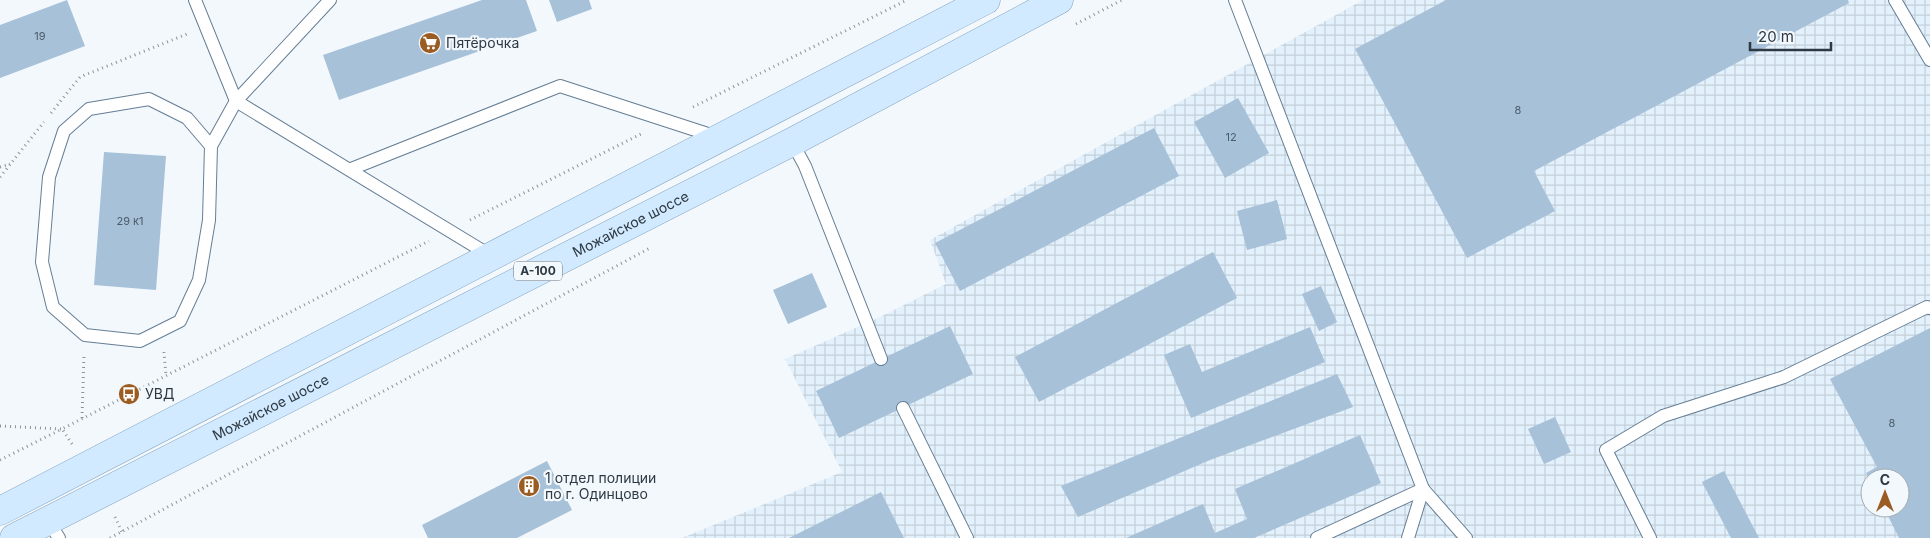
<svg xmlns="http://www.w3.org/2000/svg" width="1930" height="538" font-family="Inter,sans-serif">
  <defs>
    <pattern id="industrial-grid" width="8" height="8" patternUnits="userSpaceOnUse" patternTransform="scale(1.25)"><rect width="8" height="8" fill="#e3f1fc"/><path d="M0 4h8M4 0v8" fill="none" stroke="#c3cfd9"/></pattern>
  </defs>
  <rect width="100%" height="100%" fill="#f3f8fd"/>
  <path fill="url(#industrial-grid)" fill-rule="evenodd" d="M 1363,0 L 1930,0 L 1930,538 L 682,538 L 842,472 L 785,359 L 878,318 L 946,284 L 930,240 ZM 1870,478 L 1900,478 L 1900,508 L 1870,508 Z"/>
  <g fill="#a6c1d8">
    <polygon points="67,0 85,46 0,78 0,25"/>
    <polygon points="482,0 526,0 537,31 339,100 323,55"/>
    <polygon points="549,0 589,0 592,9 557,22"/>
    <polygon points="1446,0 1848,0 1849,3 1534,171 1555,211 1467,258 1355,49"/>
    <polygon points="1238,98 1269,153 1225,178 1194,122"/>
    <polygon points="1154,128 1179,176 960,291 935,243"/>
    <polygon points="104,152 166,156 156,290 94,285"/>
    <polygon points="1277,200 1287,239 1247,250 1237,211"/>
    <polygon points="1213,252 1237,298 1039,402 1015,357"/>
    <polygon points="812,273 827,307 788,324 773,290"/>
    <polygon points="1321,286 1337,322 1319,331 1302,294"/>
    <polygon points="950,326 973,374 839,438 816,391"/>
    <polygon points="1310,327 1325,362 1191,418 1164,355 1190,344 1202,372"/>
    <polygon points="1930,328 1930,538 1899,538 1884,508 1900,508 1900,478 1870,478 1870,481 1866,473 1877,467 1830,379"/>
    <polygon points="1337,374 1353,407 1210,460 1078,517 1061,486"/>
    <polygon points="1555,417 1571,452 1544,464 1528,429"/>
    <polygon points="1360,435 1381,483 1254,538 1126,538 1203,504 1215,533 1247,519 1235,489"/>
    <polygon points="547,461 572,510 517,538 428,538 422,525"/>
    <polygon points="1724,471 1759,538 1731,538 1702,482"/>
    <polygon points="881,492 904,538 789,538"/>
  </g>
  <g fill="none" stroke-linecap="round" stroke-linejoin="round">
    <g stroke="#657e94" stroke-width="14">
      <g id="lane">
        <polyline points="195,0 236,101 491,256"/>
        <polyline points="1235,0 1423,489 1317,538"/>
        <polyline points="1895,0 1930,60"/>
        <polyline points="792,142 805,166 881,359"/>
        <polyline points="211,146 187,118 149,99 89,109 64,131 49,177 42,262 53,307 85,335 140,341 180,321 199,280 209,220 211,146 236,101 330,0"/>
        <polyline points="351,169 560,86 717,137"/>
        <polyline points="903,408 967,538"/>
        <polyline points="1423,489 1466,538"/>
        <polyline points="48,521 59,538"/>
        <polyline points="1408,538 1423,489"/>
        <polyline points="1650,538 1606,450 1663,416 1784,377 1927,307 1930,308"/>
      </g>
    </g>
    <g stroke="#84a3bd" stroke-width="29">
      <g id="primary">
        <polyline points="0,511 986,0"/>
        <path id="s1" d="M 14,538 L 792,142 L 1059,0"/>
      </g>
    </g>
    <g stroke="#8c949b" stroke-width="3" stroke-dasharray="1 4" stroke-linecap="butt">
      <polyline points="1076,24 1122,0"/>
      <polyline points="693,107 907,0"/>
      <polyline points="51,113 80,77 187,34"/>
      <polyline points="0,167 10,164"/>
      <polyline points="0,177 44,122"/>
      <polyline points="470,220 641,134"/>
      <polyline points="164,352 166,376"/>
      <polyline points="82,418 84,355"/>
      <polyline points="0,426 61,429"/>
      <polyline points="72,444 62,429 429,241"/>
      <polyline points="0,460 62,429"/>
      <polyline points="115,517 122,532"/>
      <polyline points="110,538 650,248"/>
    </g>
    <use href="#lane" stroke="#fff" stroke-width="12"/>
    <use href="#primary" stroke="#d1eaff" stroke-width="28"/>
  </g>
  <defs>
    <g id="supermarket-disc" transform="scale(1.125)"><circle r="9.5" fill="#9b5c22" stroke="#f3f8fd"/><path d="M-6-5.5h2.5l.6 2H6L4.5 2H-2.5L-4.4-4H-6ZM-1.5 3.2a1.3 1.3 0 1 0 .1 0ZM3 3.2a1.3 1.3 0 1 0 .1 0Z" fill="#fff"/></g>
    <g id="bus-disc" transform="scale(1.125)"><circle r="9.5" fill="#9b5c22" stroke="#f3f8fd"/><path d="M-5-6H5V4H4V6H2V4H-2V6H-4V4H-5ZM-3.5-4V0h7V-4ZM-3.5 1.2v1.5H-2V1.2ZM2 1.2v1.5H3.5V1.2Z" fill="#fff"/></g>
    <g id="building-disc" transform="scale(1.125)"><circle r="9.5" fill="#9b5c22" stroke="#f3f8fd"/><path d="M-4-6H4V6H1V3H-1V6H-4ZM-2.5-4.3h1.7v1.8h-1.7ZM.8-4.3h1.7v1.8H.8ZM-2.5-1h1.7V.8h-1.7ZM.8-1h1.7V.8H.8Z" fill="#fff"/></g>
  </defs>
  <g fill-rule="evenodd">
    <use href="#supermarket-disc" x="430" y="43"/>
    <use href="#bus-disc" x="129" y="394"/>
    <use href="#building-disc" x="529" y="486"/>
  </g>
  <g text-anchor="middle" stroke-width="4.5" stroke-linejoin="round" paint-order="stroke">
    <g font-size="11" fill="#4c5b68">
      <text x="40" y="40">19</text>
      <text x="1518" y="114">8</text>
      <text x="1231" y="141">12</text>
      <text x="130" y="225">29 к1</text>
      <text x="1892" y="427">8</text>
    </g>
    <rect fill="#f3f8fd" stroke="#69727a" stroke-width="1" x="514" y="261.5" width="48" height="19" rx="4"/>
    <g font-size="12" font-weight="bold" fill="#2e3942">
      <text x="538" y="275">А-100</text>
    </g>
    <g font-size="14" fill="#2e3942" stroke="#f3f8fd" text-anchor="start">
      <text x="446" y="48">Пятёрочка</text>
      <text x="145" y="399">УВД</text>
      <text x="545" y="483">1 отдел полиции<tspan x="545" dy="16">по г. Одинцово</tspan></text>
    </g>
    <g font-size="14" fill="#2e3942" stroke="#f3f8fd">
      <text dy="5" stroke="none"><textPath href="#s1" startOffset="692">Можайское шоссе</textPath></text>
      <text dy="5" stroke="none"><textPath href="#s1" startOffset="288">Можайское шоссе</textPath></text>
    </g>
  </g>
  <g transform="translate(1885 493)"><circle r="24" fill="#f3f8fd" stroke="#a4acb2"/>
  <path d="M0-4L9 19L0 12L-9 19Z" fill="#9b5c22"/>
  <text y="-8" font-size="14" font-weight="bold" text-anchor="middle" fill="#2e3942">С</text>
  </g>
  <path d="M1750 42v8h81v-8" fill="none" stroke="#2e3942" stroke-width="2.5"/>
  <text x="1758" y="42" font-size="15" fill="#2e3942" stroke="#f3f8fd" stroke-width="4" paint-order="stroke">20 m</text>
</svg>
